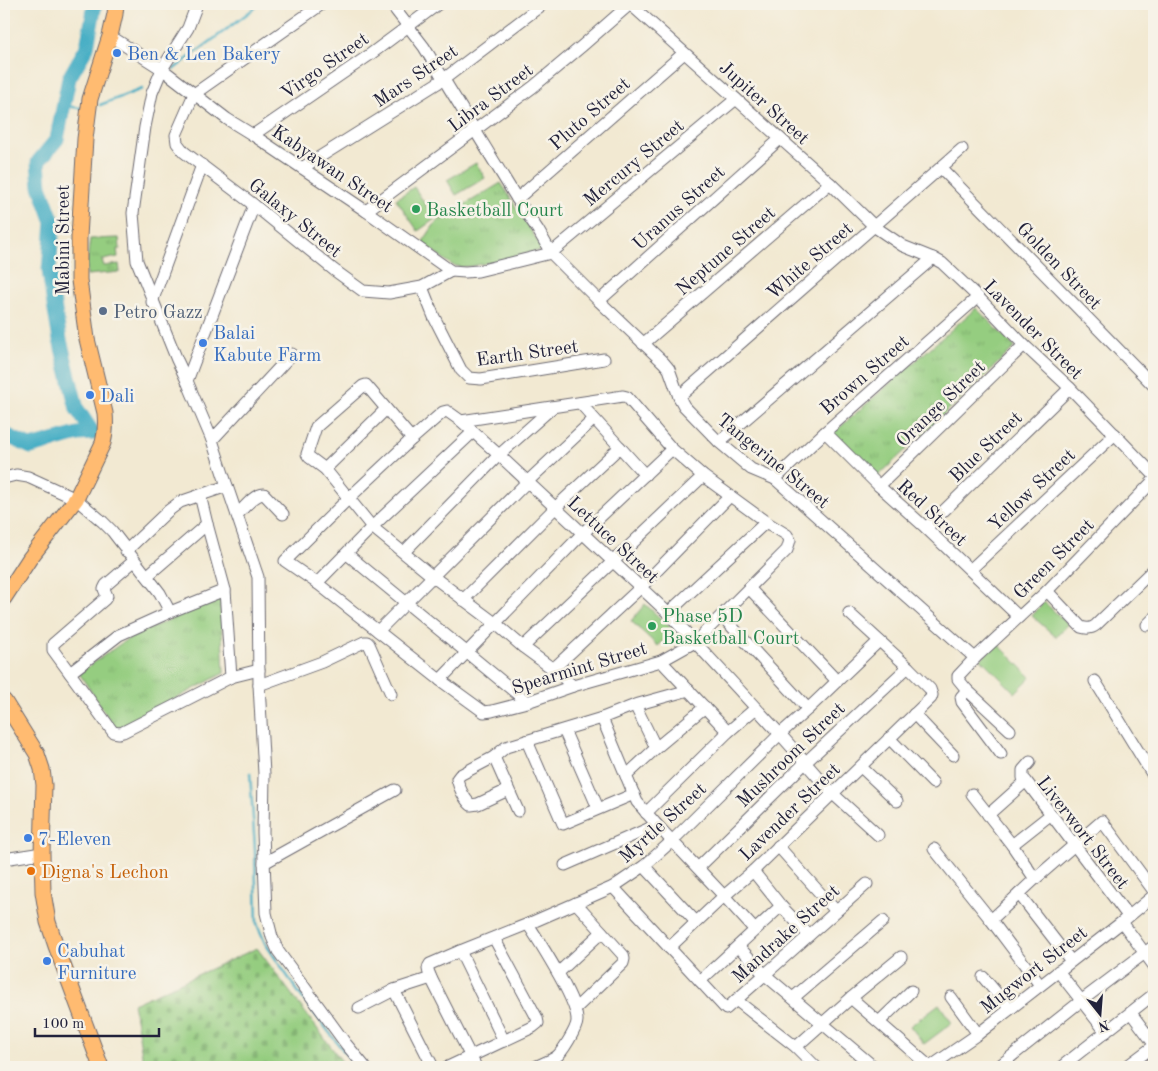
<svg xmlns="http://www.w3.org/2000/svg" width="1158" height="1071" font-family="'Old Standard TT',serif">
  <defs>
    <pattern id="grass-tufts" width="24" height="20" patternUnits="userSpaceOnUse" patternTransform="scale(1.25)"><rect width="24" height="20" fill="#95cd80"/><path d="M3 7l-1-3M5 7V3M7 7l1-3M15 17l-1-3M17 17v-4M19 17l1-3" fill="none" stroke="#80b070"/></pattern>
    <pattern id="cemetery-stones" width="16" height="16" patternUnits="userSpaceOnUse" patternTransform="scale(1.25)"><rect width="16" height="16" fill="#95cd80"/><path d="M2 7V4a2 2 0 0 1 4 0v3zM10 15v-3a2 2 0 0 1 4 0v3z" fill="#80b070"/></pattern>
  </defs>
  <rect width="100%" height="100%" fill="#f7f3e8"/>
  <filter id="ink" filterUnits="userSpaceOnUse"><feTurbulence type="fractalNoise" baseFrequency=".02" numOctaves="2"/><feDisplacementMap in="SourceGraphic" scale="10" xChannelSelector="R" yChannelSelector="G"/><feConvolveMatrix kernelMatrix="1 2 1 2 8 2 1 2 1" color-interpolation-filters="sRGB"/></filter>
  <filter id="wash" filterUnits="userSpaceOnUse"><feTurbulence type="fractalNoise" baseFrequency=".0096" numOctaves="4" result="noise"/><feDisplacementMap in="SourceGraphic" scale="20" xChannelSelector="R" yChannelSelector="G"/><feGaussianBlur stdDeviation="1.12" result="paint"/><feColorMatrix in="noise" values="0 0 0 0 0 0 0 0 0 0 0 0 0 0 0 0 0 1.4 0 .05"/><feComposite in="paint" operator="in"/></filter>
  <g filter="url(#wash)">
    <rect width="100%" height="100%" fill="#f2e9d2"/>
    <g fill="url(#grass-tufts)" stroke="#5c785e">
      <polygon points="501,183 543,250 473,266 461,267 452,265 422,243 436,222"/>
      <polygon points="119,238 120,249 117,249 118,257 102,260 104,266 119,264 120,272 87,275 87,263 90,239"/>
      <polygon points="976,308 1015,347 877,477 831,435"/>
      <polygon points="220,598 224,673 116,730 79,673 126,640 175,617"/>
    </g>
    <polygon fill="url(#cemetery-stones)" stroke="#5c785e" points="257,948 346,1067 144,1067 137,1024 133,1004"/>
    <g fill="#95cd80" stroke="#5c785e">
      <polygon points="476,163 485,178 456,195 447,180"/>
      <polygon points="414,187 435,219 418,231 396,199"/>
      <polygon points="1044,602 1068,624 1056,637 1032,616"/>
      <polygon points="645,604 674,631 658,646 631,621"/>
      <polygon points="997,643 1031,677 1015,693 981,659"/>
      <polygon points="939,1004 952,1023 924,1044 910,1026"/>
    </g>
    <g fill="none" stroke-linecap="round" stroke-linejoin="round">
      <g stroke="#44adc4" stroke-width="2.5">
        <polyline points="174,69 260,4"/>
        <polyline points="100,105 142,89"/>
        <polyline points="63,106 81,108"/>
        <polyline points="250,773 255,849 257,924 265,943 301,996 356,1067"/>
      </g>
      <polyline stroke="#44adc4" stroke-width="15" points="4,434 31,447 78,434 93,433 77,409 60,340 54,305 49,270 53,222 40,186 38,162 57,139 69,78 87,47 95,4"/>
    </g>
  </g>
  <g filter="url(#ink)">
    <g fill="none" stroke-linecap="round" stroke-linejoin="round">
      <g stroke="#6b6870" stroke-width="13">
        <g id="minor">
          <polyline points="197,4 188,28 162,69 152,93 145,127 133,213 137,261 177,360 187,381 212,440"/>
          <polyline points="322,4 194,94 176,135 177,143 184,152 254,205 334,270 363,291 389,293 422,287 451,271"/>
          <polyline points="391,4 424,47 517,199 538,230 551,253 599,301 664,363 669,369 679,397 684,406 719,442 751,469 775,479 975,658"/>
          <polyline points="630,4 830,183 875,227 903,246 933,258 942,263 978,297 1024,345 1070,388 1154,475"/>
          <polyline points="110,36 162,69 227,119 253,135 366,211 451,271 465,272 478,271 551,253 736,99"/>
          <polyline points="253,135 368,56 438,4"/>
          <polyline points="302,168 444,79 543,4"/>
          <polyline points="941,168 1154,386"/>
          <polyline points="517,199 684,53"/>
          <polyline points="366,211 533,87 582,46 630,4"/>
          <polyline points="422,287 434,317 461,370 469,378 481,379 604,359"/>
          <polyline points="599,301 780,139"/>
          <polyline points="152,302 202,165"/>
          <polyline points="643,344 830,183"/>
          <polyline points="187,381 254,205"/>
          <polyline points="679,397 962,149"/>
          <polyline points="580,403 645,475"/>
          <polyline points="461,421 623,396 627,397 672,449 703,476 766,522 787,535 790,540 787,550 695,642 661,661 573,686 527,702 492,711 484,712 440,680 317,583 285,561 349,498 412,439 443,412 447,411 461,421 499,455 668,613 780,734 832,793 878,835"/>
          <polyline points="825,432 879,486 926,528 1019,617"/>
          <polyline points="412,439 366,385 363,386 316,427 307,454 309,457 325,469 372,527 432,576 495,623 523,647 553,669 573,686"/>
          <polyline points="719,442 933,258"/>
          <polyline points="325,469 386,409"/>
          <polyline points="4,478 16,475 28,477 76,499 103,522 112,531 160,593 170,612"/>
          <polyline points="775,479 825,432 978,297"/>
          <polyline points="227,486 258,577 259,685 264,774 263,832 266,913 272,937 278,951 346,1044 365,1067"/>
          <polyline points="879,486 1024,345"/>
          <polyline points="200,495 207,524"/>
          <path d="M 237,515 C 244,508 254,494 264,494 L 283,514"/>
          <polyline points="926,528 1070,388"/>
          <polyline points="126,551 168,511 180,502 227,486 212,440 292,354"/>
          <polyline points="404,552 499,455 553,407"/>
          <polyline points="347,554 527,702"/>
          <polyline points="134,561 106,585 104,589 107,596 105,599 53,644 53,650 113,732 119,733 123,732 231,677 225,590 207,524 147,576"/>
          <polyline points="970,570 1115,434"/>
          <polyline points="317,583 372,527 473,432"/>
          <polyline points="749,588 837,681"/>
          <path d="M 1047,591 L 1081,627 C 1087,629 1091,629 1096,625 L 1154,569"/>
          <polyline points="463,600 555,508 620,447"/>
          <polyline points="668,613 766,522"/>
          <polyline points="722,616 808,709"/>
          <polyline points="1147,625 1154,618"/>
          <polyline points="378,631 527,482 594,419"/>
          <polyline points="523,647 703,476"/>
          <polyline points="661,661 728,732"/>
          <polyline points="553,669 640,588 730,496"/>
          <polyline points="70,673 119,635 170,612 225,590"/>
          <polyline points="231,677 259,670"/>
          <polyline points="440,680 582,534 672,449"/>
          <polyline points="1095,681 1154,777"/>
          <polyline points="259,685 322,662 364,642 367,642 369,644 391,694"/>
          <polyline points="967,690 961,697 962,702 1001,754"/>
          <polyline points="635,705 656,748"/>
          <polyline points="914,714 953,755"/>
          <polyline points="602,718 637,802 657,825 724,896 755,930"/>
          <polyline points="564,730 598,808"/>
          <polyline points="1010,730 967,690 958,679 958,676 975,658 1047,591 1154,480"/>
          <polyline points="889,738 933,783"/>
          <polyline points="527,741 563,824 634,794"/>
          <polyline points="494,757 518,811"/>
          <polyline points="861,767 897,801"/>
          <polyline points="626,776 656,748 705,707"/>
          <polyline points="1026,781 1023,778 1023,770 1030,762"/>
          <path d="M 508,790 L 478,804 L 471,805 C 464,799 459,787 457,779 L 460,775 L 494,757 L 506,747 L 602,718 L 635,705 L 689,690"/>
          <polyline points="972,794 1012,845 1035,879"/>
          <polyline points="646,813 728,732 756,708"/>
          <polyline points="988,815 1026,781 1128,916"/>
          <polyline points="1012,845 1050,815"/>
          <polyline points="778,846 836,911"/>
          <polyline points="934,849 991,920 1040,985"/>
          <polyline points="4,859 42,853"/>
          <polyline points="264,863 395,790"/>
          <polyline points="565,865 657,825"/>
          <polyline points="644,866 696,922"/>
          <polyline points="698,868 806,762 908,667"/>
          <polyline points="753,871 781,906 809,935"/>
          <polyline points="613,887 726,1009 867,884"/>
          <polyline points="1019,894 1071,961"/>
          <polyline points="576,903 623,955 624,959 623,963 576,1008"/>
          <polyline points="991,920 1035,879 1102,821 1153,890 1154,892"/>
          <polyline points="1122,922 1154,966"/>
          <path d="M 528,924 C 540,943 578,1001 577,1021 C 577,1028 562,1053 556,1057 C 550,1061 541,1064 535,1067"/>
          <polyline points="738,946 764,974 874,1067"/>
          <polyline points="669,948 724,896 753,871 931,698 932,695 930,689 908,667 849,613"/>
          <polyline points="460,951 504,1041"/>
          <polyline points="1058,971 1106,1032"/>
          <polyline points="558,973 602,932"/>
          <polyline points="983,977 1010,1009"/>
          <polyline points="700,981 781,906"/>
          <polyline points="394,990 433,1067"/>
          <polyline points="951,997 978,1034"/>
          <polyline points="793,998 883,921"/>
          <polyline points="851,998 930,1067"/>
          <polyline points="736,1000 796,1047 816,1067"/>
          <polyline points="359,1008 394,990 431,978"/>
          <polyline points="1131,1013 1154,1044"/>
          <polyline points="879,1022 911,991"/>
          <polyline points="796,1047 851,998 901,957"/>
          <polyline points="448,1067 533,1027 538,1023 537,1018 494,938"/>
          <path d="M 476,1067 L 431,978 C 429,972 426,969 430,964 L 460,951 L 528,924 L 613,887 L 644,866 L 672,841 L 780,734 L 808,709 L 879,641"/>
          <polyline points="930,1067 978,1034 1122,922 1152,897 1154,894"/>
          <polyline points="998,1067 1081,1001 1154,946"/>
          <polyline points="1061,1067 1154,994"/>
          <polyline points="1126,1067 1154,1046"/>
        </g>
      </g>
      <g stroke="#6b6870" stroke-width="17">
        <g id="major">
          <path d="M 4,598 L 30,558 L 76,499 L 103,443 C 106,432 106,424 105,413 L 87,339 L 79,280 L 79,237 L 85,139 L 90,99 L 110,36 L 115,14 L 116,4"/>
          <polyline points="4,701 37,754 42,769 44,785 42,853 43,892 48,922 56,946 101,1067"/>
        </g>
      </g>
      <use href="#minor" stroke="#fff" stroke-width="11"/>
      <use href="#major" stroke="#ffbb71" stroke-width="15"/>
    </g>
  </g>
  <g fill="#3f7fe0" stroke="#f7f3e8" stroke-width="2">
    <circle cx="117" cy="53" r="5"/>
    <circle cx="203" cy="343" r="5"/>
    <circle cx="90" cy="395" r="5"/>
    <circle cx="28" cy="838" r="5"/>
    <circle cx="47" cy="961" r="5"/>
  </g>
  <g fill="#2e9e5b" stroke="#f7f3e8" stroke-width="2">
    <circle cx="416" cy="209" r="5"/>
    <circle cx="652" cy="626" r="5"/>
  </g>
  <circle fill="#5c6f8a" stroke="#f7f3e8" stroke-width="2" cx="103" cy="311" r="5"/>
  <circle fill="#e8710a" stroke="#f7f3e8" stroke-width="2" cx="31" cy="871" r="5"/>
  <g text-anchor="middle" stroke-width="5" stroke-linejoin="round" paint-order="stroke">
    <g font-size="19" fill="#366cbe" stroke="#f7f3e8" text-anchor="start">
      <text x="127" y="60">Ben &amp; Len Bakery</text>
      <text x="213" y="339">Balai<tspan x="213" dy="22">Kabute Farm</tspan></text>
      <text x="100" y="402">Dali</text>
      <text x="38" y="845">7-Eleven</text>
      <text x="57" y="957">Cabuhat<tspan x="57" dy="22">Furniture</tspan></text>
    </g>
    <g font-size="19" fill="#22223b" stroke="#f7f3e8">
      <text transform="translate(324 65) rotate(-35)" y="7">Virgo Street</text>
      <text transform="translate(415 75) rotate(-34)" y="7">Mars Street</text>
      <text transform="translate(490 97) rotate(-37)" y="7">Libra Street</text>
      <text transform="translate(765 102) rotate(42)" y="7">Jupiter Street</text>
      <text transform="translate(589 113) rotate(-41)" y="7">Pluto Street</text>
      <text transform="translate(633 162) rotate(-40)" y="7">Mercury Street</text>
      <text transform="translate(333 168) rotate(34)" y="7">Kabyawan Street</text>
      <text transform="translate(678 207) rotate(-42)" y="7">Uranus Street</text>
      <text transform="translate(296 217) rotate(39)" y="7">Galaxy Street</text>
      <text transform="translate(62 240) rotate(-90)" y="7">Mabini Street</text>
      <text transform="translate(725 250) rotate(-41)" y="7">Neptune Street</text>
      <text transform="translate(809 260) rotate(-41)" y="7">White Street</text>
      <text transform="translate(1060 265) rotate(46)" y="7">Golden Street</text>
      <text transform="translate(1034 329) rotate(45)" y="7">Lavender Street</text>
      <text transform="translate(527 352) rotate(-8)" y="7">Earth Street</text>
      <text transform="translate(864 374) rotate(-41)" y="7">Brown Street</text>
      <text transform="translate(940 403) rotate(-44)" y="7">Orange Street</text>
      <text transform="translate(985 446) rotate(-44)" y="7">Blue Street</text>
      <text transform="translate(774 460) rotate(39)" y="7">Tangerine Street</text>
      <text transform="translate(1031 489) rotate(-43)" y="7">Yellow Street</text>
      <text transform="translate(933 512) rotate(43)" y="7">Red Street</text>
      <text transform="translate(614 539) rotate(43)" y="7">Lettuce Street</text>
      <text transform="translate(1053 558) rotate(-45)" y="7">Green Street</text>
      <text transform="translate(579 667) rotate(-17)" y="7">Spearmint Street</text>
      <text transform="translate(790 754) rotate(-44)" y="7">Mushroom Street</text>
      <text transform="translate(789 811) rotate(-44)" y="7">Lavender Street</text>
      <text transform="translate(662 822) rotate(-42)" y="7">Myrtle Street</text>
      <text transform="translate(1084 832) rotate(52)" y="7">Liverwort Street</text>
      <text transform="translate(785 933) rotate(-42)" y="7">Mandrake Street</text>
      <text transform="translate(1033 969) rotate(-38)" y="7">Mugwort Street</text>
    </g>
    <g font-size="19" fill="#27864d" stroke="#f7f3e8" text-anchor="start">
      <text x="426" y="216">Basketball Court</text>
      <text x="662" y="622">Phase 5D<tspan x="662" dy="22">Basketball Court</tspan></text>
    </g>
    <g font-size="19" fill="#4e5e75" stroke="#f7f3e8" text-anchor="start">
      <text x="113" y="318">Petro Gazz</text>
    </g>
    <g font-size="19" fill="#c56008" stroke="#f7f3e8" text-anchor="start">
      <text x="41" y="878">Digna's Lechon</text>
    </g>
  </g>
  <rect width="1158" height="1071" fill="none" stroke="#f7f3e8" stroke-width="20"/>
  <g transform="translate(1100 1014) rotate(163)" stroke="#f7f3e8" stroke-width="4" paint-order="stroke">
  <path d="M0-4L9 19L0 12L-9 19Z" fill="#22223b"/>
  <text y="-8" font-size="14" font-weight="bold" text-anchor="middle" fill="#22223b">N</text>
  </g>
  <path d="M35 1028v8h124v-8" fill="none" stroke="#22223b" stroke-width="2.5"/>
  <text x="42" y="1028" font-size="15" fill="#22223b" stroke="#f7f3e8" stroke-width="4" paint-order="stroke">100 m</text>
</svg>
